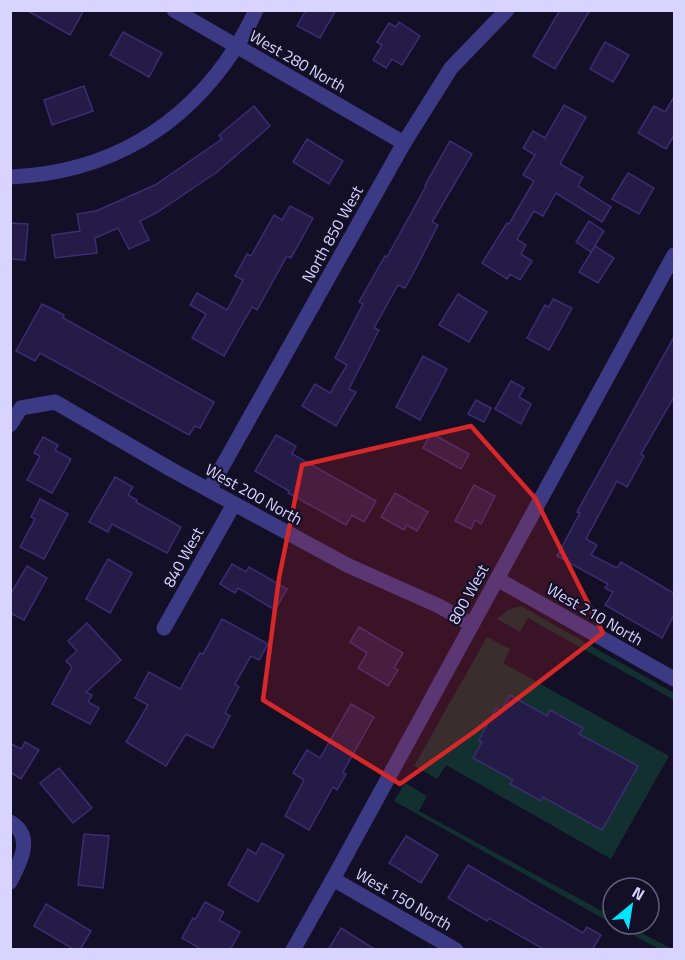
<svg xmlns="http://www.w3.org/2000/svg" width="685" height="960" font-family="'Titillium Web',sans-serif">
  <rect width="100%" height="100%" fill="#130f26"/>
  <g fill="#12302f">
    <polygon points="521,606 674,693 674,700 528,618 520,632 497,619 508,610"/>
    <polygon points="487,637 510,649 503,663 669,756 611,859 446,765 437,779 414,766"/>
    <polygon points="405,783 427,796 419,811 613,917 613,924 394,801"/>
    <polygon points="613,924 625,924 672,949 659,949"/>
  </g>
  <g fill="#241b47" stroke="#3b2d73" stroke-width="1.5">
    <polygon points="26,10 84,10 70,35"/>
    <polygon points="306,10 336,10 320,38 297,26"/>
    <polygon points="560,10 590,10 555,69 533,56"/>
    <polygon points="399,22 420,36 402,65 392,59 386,68 373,60 382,45 377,42 389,23 396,27"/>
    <polygon points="123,32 162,53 149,77 110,55"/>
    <polygon points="605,42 629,55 613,82 590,69"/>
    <polygon points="84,86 93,111 52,125 44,100"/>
    <polygon points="675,95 675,134 666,149 638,133 654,106 665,112"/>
    <polygon points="564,105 586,117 560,164 583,177 578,186 611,207 602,222 556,193 543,216 534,211 517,239 526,245 521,254 532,261 520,280 510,274 507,279 482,263 507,223 509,224 534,181 523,175 535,155 523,148 533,131 545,138"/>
    <polygon points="254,106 270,126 217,172 156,213 140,221 149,240 129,249 118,228 95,238 97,253 55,258 52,235 80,231 77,214 96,211 155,185 222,139 219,135"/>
    <polygon points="307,139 343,161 329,184 293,162"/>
    <polygon points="450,141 472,154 432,222 438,225 414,272 405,288 398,285 374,328 379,330 349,389 356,392 336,426 302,406 315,384 330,393 347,365 335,358 363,304 359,302 385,256 387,257 426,186 425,185"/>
    <polygon points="628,173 654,188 639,214 612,199"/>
    <polygon points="290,206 313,218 291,258 287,256 257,310 252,307 224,356 192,338 206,314 190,305 197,293 227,310 243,280 235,276 247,254 251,256 274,215 282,220"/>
    <polygon points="589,221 604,231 591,252 576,242"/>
    <polygon points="10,223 28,224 25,260 10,259"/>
    <polygon points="595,246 614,258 598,283 579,272"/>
    <polygon points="458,294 487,312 469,342 439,325"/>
    <polygon points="553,299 572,308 549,350 527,338 545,305 549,307"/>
    <polygon points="42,304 64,315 63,318 214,402 200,428 195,426 189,435 40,353 35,361 16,351"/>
    <polygon points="675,335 675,395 641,454 644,456 627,487 617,481 586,539 597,545 591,555 617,568 621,562 675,594 675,613 662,638 605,605 613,592 605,588 608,584 557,556 580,513 577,512"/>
    <polygon points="423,356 447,369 420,420 396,407"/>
    <polygon points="511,381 524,388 519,397 531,404 521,424 495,409"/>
    <polygon points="476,400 491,408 484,422 468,414"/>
    <polygon points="431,433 469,454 461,469 423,448"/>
    <polygon points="276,435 296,446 292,454 376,501 364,522 352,515 346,525 288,493 289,491 255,471"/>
    <polygon points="43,437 58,445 55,450 71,459 52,493 27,480 40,456 34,453"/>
    <polygon points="115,477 133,487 128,495 137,500 136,502 181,527 167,553 112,524 108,532 89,522"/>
    <polygon points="474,485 495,496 481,524 475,520 471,529 455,521"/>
    <polygon points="395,493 428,512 417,531 407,525 404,530 381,517"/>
    <polygon points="40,499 68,514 44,559 20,547 35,519 31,517"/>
    <polygon points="108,559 132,573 110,613 86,599"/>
    <polygon points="232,564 246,572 249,567 287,589 275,610 238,588 235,593 220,584"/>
    <polygon points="27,566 47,578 24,620 10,613 10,595"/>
    <polygon points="222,619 268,644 259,660 251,656 235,684 239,687 225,713 230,716 213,748 186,734 166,766 126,742 148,705 135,698 149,672 180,689 200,653 203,654"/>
    <polygon points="87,623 121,660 86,692 92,695 88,702 99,708 90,724 52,704 72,667 66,661 77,651 68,641"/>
    <polygon points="359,627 403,653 394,668 398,670 388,686 358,668 367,653 350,642"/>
    <polygon points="510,695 547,716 550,710 583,728 579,734 638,766 602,830 543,797 541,801 525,792 510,784 513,780 473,758 482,742 479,740 496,708 501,711"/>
    <polygon points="351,704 374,717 343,772 346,774 337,790 333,787 309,830 285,816 304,780 293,773 307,750 320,758"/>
    <polygon points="25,742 39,750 21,779 10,772 10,743 21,749"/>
    <polygon points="59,768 92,808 73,823 40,783"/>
    <polygon points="84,834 109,836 103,888 78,885"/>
    <polygon points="406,836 438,855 421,883 389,863"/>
    <polygon points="262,843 284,855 258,902 228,885 248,849 256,854"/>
    <polygon points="468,865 583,933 587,927 601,935 592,950 545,950 489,918 487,921 448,898"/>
    <polygon points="205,902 224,912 219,920 240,932 230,950 202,950 182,938 193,918 195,920"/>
    <polygon points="46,904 91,931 80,950 75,950 34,926"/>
    <polygon points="341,928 376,950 328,950"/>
  </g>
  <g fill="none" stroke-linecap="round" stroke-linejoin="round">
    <g stroke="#3d3a85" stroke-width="15">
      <polyline points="174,10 404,143"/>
      <path d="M 10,177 C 107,173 184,128 236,47 C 244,35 250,23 256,10"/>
      <polyline points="10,425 21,408 55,402 172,470 347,565 439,606 472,625"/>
      <polyline points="209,490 404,143 451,68 507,10"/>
      <polyline points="497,579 674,679"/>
      <polyline points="164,628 234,504"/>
      <path d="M 10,822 C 35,836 20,863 10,882"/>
      <polyline points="333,879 456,950"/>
      <polyline points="293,950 333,879 674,255"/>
    </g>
  </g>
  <path fill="#d62828" fill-opacity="0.2" stroke="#d62828" stroke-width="4.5" stroke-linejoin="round" d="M 471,426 L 535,498 L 603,633 L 474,732 L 400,784 L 263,700 L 279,578 L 302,465 Z"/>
  <g text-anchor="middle" stroke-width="4.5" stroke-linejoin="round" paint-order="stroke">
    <g font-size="16" fill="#d9d4ff" stroke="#130f26">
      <text transform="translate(298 61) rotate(30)" y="6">West 280 North</text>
      <text transform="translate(332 234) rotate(-61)" y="6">North 850 West</text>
      <text transform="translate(254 494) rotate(29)" y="6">West 200 North</text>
      <text transform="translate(183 557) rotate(-61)" y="6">840 West</text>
      <text transform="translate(468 594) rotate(-61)" y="6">800 West</text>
      <text transform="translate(595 614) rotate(30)" y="6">West 210 North</text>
      <text transform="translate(404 899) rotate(30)" y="6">West 150 North</text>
    </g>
  </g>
  <rect width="685" height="960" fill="none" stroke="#d9d4ff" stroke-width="24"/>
  <g transform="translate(631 906) rotate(30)"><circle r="28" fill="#130f26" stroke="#625e7d" stroke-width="1.5"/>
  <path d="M0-4.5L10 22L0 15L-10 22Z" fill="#00e5ff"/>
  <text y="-9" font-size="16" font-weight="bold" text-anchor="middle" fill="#d9d4ff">N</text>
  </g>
</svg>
